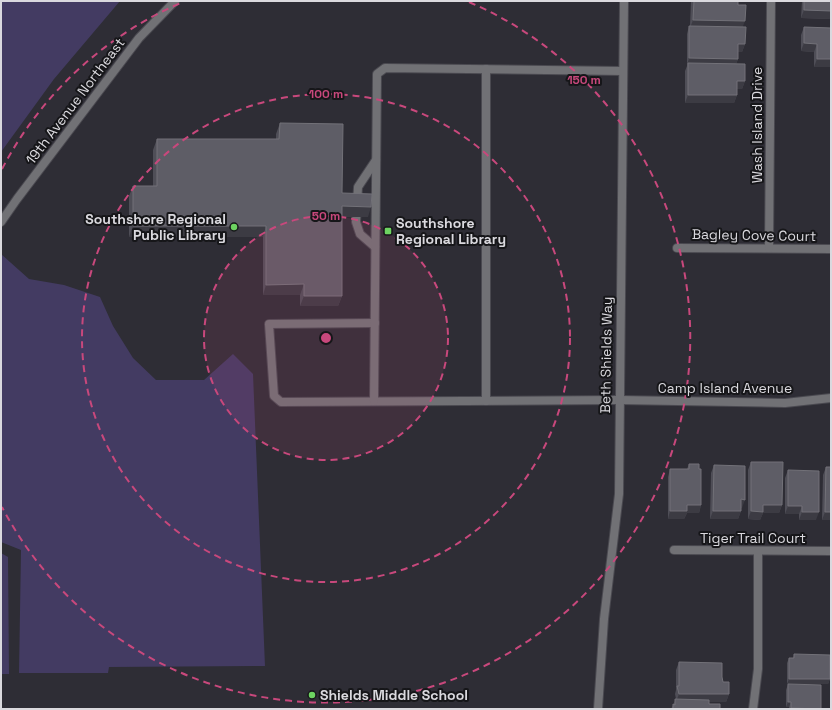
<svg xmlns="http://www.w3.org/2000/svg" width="832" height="710" font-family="'Space Grotesk',sans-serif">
  <rect width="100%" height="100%" fill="#2e2d35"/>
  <g fill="#433b62">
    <polygon points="1,1 120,1 54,79 1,152"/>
    <polygon points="1,254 29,279 64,285 100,297 113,326 133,358 156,380 204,380 233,354 253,374 265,666 109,667 108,673 19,673 21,550 1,542"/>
    <polygon points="1,553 8,557 9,674 1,674"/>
  </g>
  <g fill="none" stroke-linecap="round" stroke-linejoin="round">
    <g stroke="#4a4950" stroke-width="10">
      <g id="service">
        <polyline points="375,247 360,234 356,222 358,187 376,160"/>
        <polyline points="375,323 269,324 274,396 281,402 619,400"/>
        <polyline points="374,401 377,74 385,68 622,71"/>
        <polyline points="486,401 486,69"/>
      </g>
    </g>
    <g stroke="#4a4950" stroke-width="10">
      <g id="minor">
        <polyline points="677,248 831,249"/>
        <polyline points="769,248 771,1"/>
        <polyline points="619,400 785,403 831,398"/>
        <polyline points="674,550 831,551"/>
        <polyline points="598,709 604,619 619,494 624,1"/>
        <polyline points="753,709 758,669 758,551"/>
      </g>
    </g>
    <g stroke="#4a4950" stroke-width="10">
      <polyline id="tertiary" points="1,222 17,199 139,38 175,1"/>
    </g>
    <use href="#service" stroke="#717175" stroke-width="8"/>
    <use href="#minor" stroke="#717175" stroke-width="8"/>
    <use href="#tertiary" stroke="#717175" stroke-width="8"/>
  </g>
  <g fill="#4f4e57">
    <polygon points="691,1 738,1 738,5 743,27 745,44 742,52 738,52 738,59 736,64 745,81 742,89 737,89 737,95 734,103 685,103 685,71 687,66 687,34 689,26 690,26"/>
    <polygon points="802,1 831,1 831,19 801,18"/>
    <polygon points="804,27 831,28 831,67 814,67 814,52 801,51 801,35"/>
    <polygon points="280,123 342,193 368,217 342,217 342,296 338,306 300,306 300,295 263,295 263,237 129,237 129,196 133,186 153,186 153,150 157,139 276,139 276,134"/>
    <polygon points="751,462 782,505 779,513 763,513 760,520 748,519 748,470"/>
    <polygon points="689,464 699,469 701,505 699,513 687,513 684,519 668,519 668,477 670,469 687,469"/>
    <polygon points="714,465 742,508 741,508 741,511 738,519 710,519 711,473"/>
    <polygon points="826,467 831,467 831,520 822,520 823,475"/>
    <polygon points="788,470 816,520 799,520 799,514 785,514 785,478"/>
    <polygon points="794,654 830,679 828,684 787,684 787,663 789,658 793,658"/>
    <polygon points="679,662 722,677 723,682 729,694 726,702 709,702 709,704 720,709 671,709 676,699 675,694 676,690 676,670"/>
    <polygon points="788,684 821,709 789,709 789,707 786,707 786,690"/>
  </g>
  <g fill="#3c3b43">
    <polygon points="804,10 831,11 831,19 801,18"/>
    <polygon points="693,20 745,21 742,29 690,28"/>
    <polygon points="804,43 817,44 814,52 801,51"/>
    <polygon points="738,44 745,44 742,52 735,52"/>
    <polygon points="689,58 738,59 735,67 688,63 687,66"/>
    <polygon points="817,59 831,59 831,67 814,67"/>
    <polygon points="737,81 745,81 742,89 735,89"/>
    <polygon points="688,95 737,95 734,103 685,103"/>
    <polygon points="342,206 371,207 368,217 338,217"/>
    <polygon points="133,226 266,226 263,237 129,237"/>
    <polygon points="304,284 300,295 263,295 266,285"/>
    <polygon points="304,296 342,296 338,306 300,306"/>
    <polygon points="741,499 745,500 742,508 738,507"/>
    <polygon points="687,505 701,505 699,513 687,513 684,519 668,519 670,511"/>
    <polygon points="763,505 782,505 779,513 763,513 760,520 748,519 751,511"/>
    <polygon points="788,506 802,506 799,514 785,514"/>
    <polygon points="713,511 741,511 738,519 710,519"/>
    <polygon points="802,512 819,512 816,520 799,520"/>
    <polygon points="825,512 831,512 831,520 822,520"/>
    <polygon points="789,679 830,679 828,684 787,684"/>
    <polygon points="679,694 729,694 726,702 676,702"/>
    <polygon points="788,702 791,702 789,707 786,707"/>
  </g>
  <g fill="#5e5d66" stroke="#727178">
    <polygon points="694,1 738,1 738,5 746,5 745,21 693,20"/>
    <polygon points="804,1 831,1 831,11 804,10"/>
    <polygon points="689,26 746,27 745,44 738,44 738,59 689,58"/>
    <polygon points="804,27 831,28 831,59 817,59 817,44 804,43"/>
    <polygon points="688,63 745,64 745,81 737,81 737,95 688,95"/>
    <polygon points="280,123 343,124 342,193 372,194 371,207 342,206 342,296 304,296 304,284 266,285 266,226 133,226 133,186 157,186 157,139 279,139"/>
    <polygon points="751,462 783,462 782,505 763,505 763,512 751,511"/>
    <polygon points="689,464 699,464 699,469 701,469 701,505 687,505 687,511 670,511 670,469 689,469"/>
    <polygon points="714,465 745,466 745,500 741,499 741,511 713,511"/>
    <polygon points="826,467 831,467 831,512 825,512"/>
    <polygon points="788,470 819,471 819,512 802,512 802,506 788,506"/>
    <polygon points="794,654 830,655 830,679 789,679 789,658 794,658"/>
    <polygon points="679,662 722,663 722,677 723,682 729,682 729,694 679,694 677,686 679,686"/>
    <polygon points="788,684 821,685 821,709 791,708 791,702 788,702"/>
    <polygon points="675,699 709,700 709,704 720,704 720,709 673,709 673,704 675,705"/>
  </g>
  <circle cx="326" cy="338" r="122" fill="#c8487c" fill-opacity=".12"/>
  <g fill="none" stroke="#c8487c" stroke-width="2" stroke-dasharray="7 5">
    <circle cx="326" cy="338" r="122"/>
    <circle cx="326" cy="338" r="244"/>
    <path d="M2 169A365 365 0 0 1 183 2M469 2A365 365 0 1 1 2 507"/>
  </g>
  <g fill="#6dd361" stroke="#161619" stroke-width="1.5">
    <circle cx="234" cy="227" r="4"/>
    <rect x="384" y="227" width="8" height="8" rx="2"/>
    <circle cx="312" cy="695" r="4"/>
  </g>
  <g text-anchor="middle" stroke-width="4" stroke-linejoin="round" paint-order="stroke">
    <g font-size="14" fill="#dad9de" stroke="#161619">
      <text transform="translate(75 101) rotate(-53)" y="5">19th Avenue Northeast</text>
      <text transform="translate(757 125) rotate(-90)" y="5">Wash Island Drive</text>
      <text transform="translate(754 235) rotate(1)" y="5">Bagley Cove Court</text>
      <text transform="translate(606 355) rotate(-89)" y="5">Beth Shields Way</text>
      <text x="725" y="393">Camp Island Avenue</text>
      <text x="753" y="543">Tiger Trail Court</text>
    </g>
    <g font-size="14" font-weight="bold" fill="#dad9de" stroke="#161619" text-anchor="start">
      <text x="226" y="224" text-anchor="end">Southshore Regional<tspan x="226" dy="16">Public Library</tspan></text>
      <text x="396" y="228">Southshore<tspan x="396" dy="16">Regional Library</tspan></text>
      <text x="320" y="700">Shields Middle School</text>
    </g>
  </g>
  <circle cx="326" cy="338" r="6" fill="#c8487c" stroke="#161619" stroke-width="2"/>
  <g font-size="12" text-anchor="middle" font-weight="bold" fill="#c8487c" stroke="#161619" stroke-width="4" stroke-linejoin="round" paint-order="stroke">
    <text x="584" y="84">150 m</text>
    <text x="326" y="98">100 m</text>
    <text x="326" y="220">50 m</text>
  </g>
  <rect width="832" height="710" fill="none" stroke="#dad9de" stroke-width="4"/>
</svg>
